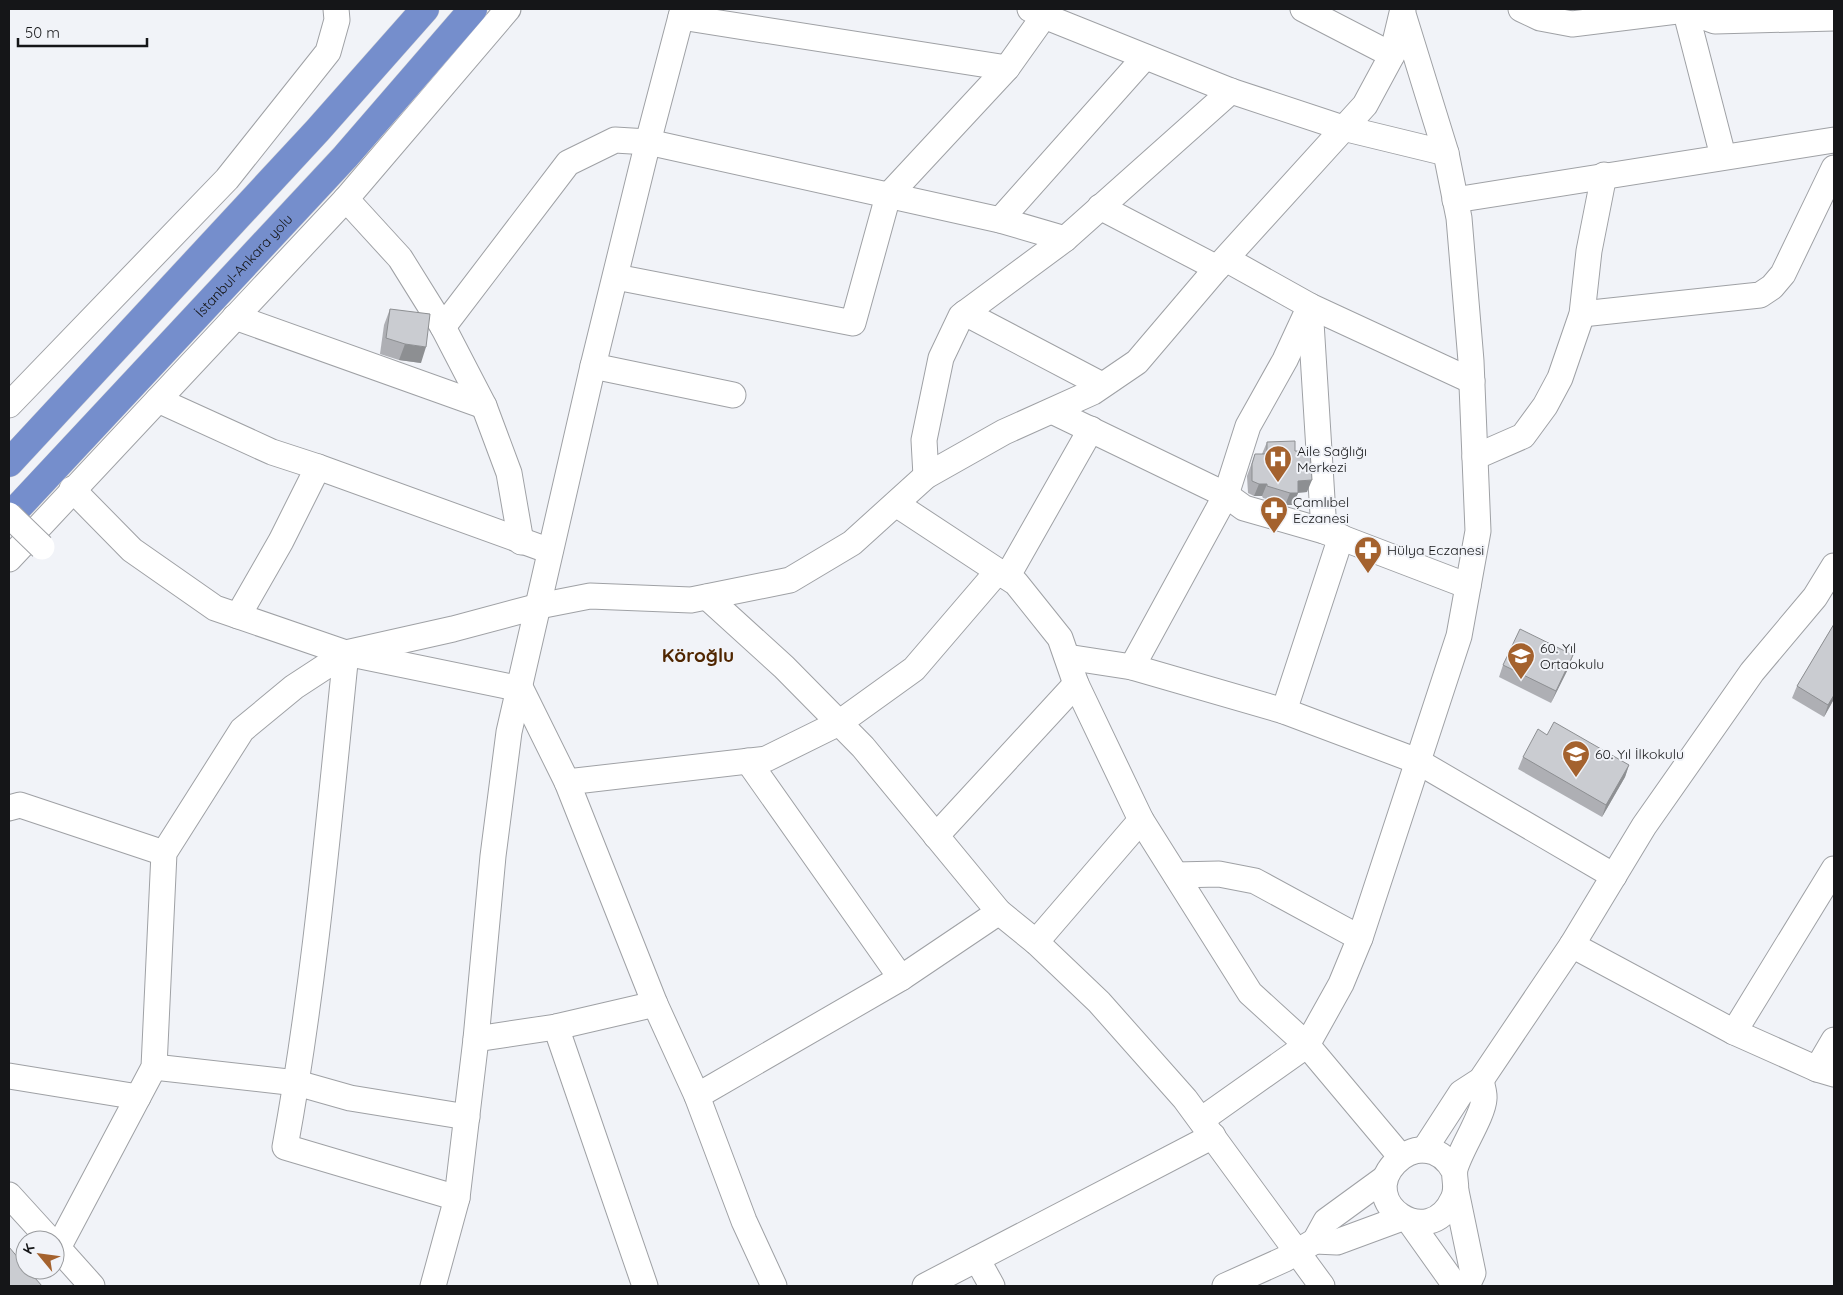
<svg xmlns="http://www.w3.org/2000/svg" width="1843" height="1295" font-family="Quicksand,sans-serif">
  <rect width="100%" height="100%" fill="#f1f3f8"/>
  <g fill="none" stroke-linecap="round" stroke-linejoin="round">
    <g stroke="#9fa1a5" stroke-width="27">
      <g id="minor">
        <polyline points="1030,9 1044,16 1231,91 1343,128 1446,153"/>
        <polyline points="1303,9 1392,55"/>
        <polyline points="1521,9 1540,18 1572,24 1685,10 1715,21 1834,18"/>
        <polyline points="1685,9 1723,156"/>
        <polyline points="681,17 1007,68"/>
        <polyline points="346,199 400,258 443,327 484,406 509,473 521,542"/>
        <polyline points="1455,200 1834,140"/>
        <polyline points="1100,207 1217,268"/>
        <polyline points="1000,220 1145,57"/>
        <polyline points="1226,259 1310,306 1324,531"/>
        <polyline points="616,277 853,323 888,196 1007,68 1044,16"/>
        <polyline points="965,313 1102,385"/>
        <polyline points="1582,314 1760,295 1772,287 1783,274 1834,168"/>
        <polyline points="235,317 484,406"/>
        <polyline points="443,327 568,163 615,140 648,142 1000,220 1065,239"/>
        <polyline points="593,366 733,395"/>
        <polyline points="158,400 272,452 318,467 550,551"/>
        <polyline points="9,405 227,179 328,52 337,20 336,9"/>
        <polyline points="1052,411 1226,495 1248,426 1285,360 1310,306 1472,381"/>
        <polyline points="1475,457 1523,436 1545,406 1560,378 1582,314 1589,251 1604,175"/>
        <polyline points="926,476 924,440 941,358 961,316 1065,239 1231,91"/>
        <polyline points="72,489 132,550 215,608 346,653 521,689 567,782 655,1004 697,1096 744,1221 774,1286"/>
        <polyline points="896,504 1016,583 1060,638 1076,684 1141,820 1250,993 1307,1045 1401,1157"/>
        <polyline points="9,559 346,199 508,9"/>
        <polyline points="1007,577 1091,429"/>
        <polyline points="707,597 784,667 863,747 999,912 1036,942 1099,1002 1185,1099 1322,1286"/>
        <polyline points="238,616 281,541 318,467"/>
        <path d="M 346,653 C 329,818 315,984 285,1147 L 457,1198"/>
        <polyline points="1067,657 1132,667 1284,711 1417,761 1614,876"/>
        <polyline points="1132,667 1226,495 1244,508 1324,531 1468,586"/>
        <polyline points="1284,711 1341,537"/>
        <polyline points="748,761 901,978"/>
        <polyline points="567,782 766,759 839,723 914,669 998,571"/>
        <polyline points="9,808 20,805 164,853"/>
        <polyline points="936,836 1076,684"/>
        <polyline points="1176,875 1219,874 1255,881 1360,938"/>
        <polyline points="1036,942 1141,820"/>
        <polyline points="1572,945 1734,1032 1817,1069 1834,1074"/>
        <polyline points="556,1027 645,1286"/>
        <polyline points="1734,1032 1834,869"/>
        <polyline points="476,1039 556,1027 655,1004"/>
        <polyline points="154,1067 297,1083 350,1098 467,1117"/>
        <polyline points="1817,1069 1834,1040"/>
        <polyline points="9,1076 138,1097"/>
        <polyline points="697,1096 901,978 999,912"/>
        <polyline points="1201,1120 1307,1045 1341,984 1360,938 1459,636 1478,531 1471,361 1459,218 1446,153 1403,14"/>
        <polyline points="1424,1150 1461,1093 1481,1080 1572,945 1644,826 1752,672 1815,597 1834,566"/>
        <path d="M 1454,1171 C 1448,1160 1439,1151 1425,1150 C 1414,1149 1402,1155 1395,1163 C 1357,1203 1429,1252 1453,1199 C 1459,1187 1453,1179 1455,1169 C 1460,1150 1483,1116 1484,1099 C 1485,1094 1482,1086 1481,1080"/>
        <polyline points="1456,1191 1473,1273 1467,1286"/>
        <polyline points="9,1195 50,1240"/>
        <polyline points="1410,1222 1452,1281 1458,1286"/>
        <polyline points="1315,1241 1337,1242 1402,1218"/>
        <polyline points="55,1246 58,1248 154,1067 164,853 242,730 294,687 346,653 453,629 539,606 590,596 691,600 790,580 852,543 926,476 1004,432 1093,392 1137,362 1217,268 1365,105 1392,55 1403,9"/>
        <polyline points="58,1248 92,1286"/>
        <polyline points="977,1259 992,1286"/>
        <polyline points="433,1286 457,1198 476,1039 493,856 509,732 593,366 648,142 683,9"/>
        <polyline points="925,1286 1213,1136"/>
        <polyline points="1225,1286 1285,1259 1315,1241 1326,1221 1385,1178"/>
      </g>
    </g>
    <g stroke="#d0d0d1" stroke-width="29">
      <g id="highway">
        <polyline points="9,463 317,131 425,9"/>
        <path id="s1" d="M 9,517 L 345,157 L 473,9"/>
      </g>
    </g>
    <use href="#minor" stroke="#fff" stroke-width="25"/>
    <use href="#highway" stroke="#758ecc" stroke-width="28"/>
    <g stroke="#9fa1a5" stroke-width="27" stroke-linecap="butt">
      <polyline id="minor-bridge" points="9,515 42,547"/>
    </g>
    <use href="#minor-bridge" stroke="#fff" stroke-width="25"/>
  </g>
  <g fill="#aeafb4">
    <polygon points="390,309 421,363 399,360 380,354 384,325"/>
    <polygon points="1267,442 1295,451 1307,492 1298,493 1293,505 1285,505 1263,498 1262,496 1254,496 1248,493 1247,476 1255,454 1262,454"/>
    <polygon points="1834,624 1834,699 1824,717 1792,698 1797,686"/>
    <polygon points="1503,665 1569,667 1551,703 1499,677"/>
    <polygon points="1547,735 1629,765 1625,777 1602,817 1518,769 1523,757"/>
  </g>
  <g fill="#8d8f92">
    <polygon points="405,344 426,347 421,363 399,360"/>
    <polygon points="1312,480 1307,492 1293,493 1298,481"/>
    <polygon points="1259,484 1267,484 1262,496 1254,496"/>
    <polygon points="1290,493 1298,493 1293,505 1285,505"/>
    <polygon points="1573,655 1569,667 1551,703 1556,691"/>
    <polygon points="1834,695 1834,699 1824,717 1828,705"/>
    <polygon points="1629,765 1625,777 1602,817 1606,805"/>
  </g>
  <g fill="#caccd1" stroke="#8d8f92">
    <polygon points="390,309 430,314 426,347 405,344 386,338"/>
    <polygon points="1295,441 1295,451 1310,451 1312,480 1298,481 1298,493 1290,493 1267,486 1267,484 1259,484 1252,481 1252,464 1255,454 1267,454 1267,442"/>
    <polygon points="1834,624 1834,695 1828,705 1797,686"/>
    <polygon points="1520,629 1573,655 1556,691 1503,665"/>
    <polygon points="1554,722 1629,765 1606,805 1523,757 1538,729 1547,735"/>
    <polygon points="9,1247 25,1266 25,1270 28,1270 42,1286 9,1286"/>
  </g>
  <defs>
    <g id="hospital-pin" transform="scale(1.4375)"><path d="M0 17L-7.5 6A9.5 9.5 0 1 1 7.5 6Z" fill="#a4622e" stroke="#f1f3f8"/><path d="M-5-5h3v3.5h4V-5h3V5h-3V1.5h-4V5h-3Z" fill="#fff"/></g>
    <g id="pharmacy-pin" transform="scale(1.4375)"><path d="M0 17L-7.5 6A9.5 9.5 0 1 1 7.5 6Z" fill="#a4622e" stroke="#f1f3f8"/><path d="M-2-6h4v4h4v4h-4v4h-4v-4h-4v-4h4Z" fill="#fff"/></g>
    <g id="school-pin" transform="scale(1.4375)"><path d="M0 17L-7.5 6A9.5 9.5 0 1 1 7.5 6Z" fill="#a4622e" stroke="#f1f3f8"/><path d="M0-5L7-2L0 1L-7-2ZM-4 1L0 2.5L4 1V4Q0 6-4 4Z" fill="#fff"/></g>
  </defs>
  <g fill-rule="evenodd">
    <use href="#hospital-pin" x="1278" y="459"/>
    <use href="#pharmacy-pin" x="1274" y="510"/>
    <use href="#pharmacy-pin" x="1368" y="550"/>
    <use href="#school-pin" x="1521" y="656"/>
    <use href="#school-pin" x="1576" y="754"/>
  </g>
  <g text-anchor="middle" stroke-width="4" stroke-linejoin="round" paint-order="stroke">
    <g font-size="14" fill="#151618" stroke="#f1f3f8">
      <text dy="5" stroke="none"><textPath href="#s1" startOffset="344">İstanbul-Ankara yolu</textPath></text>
    </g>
    <g font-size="14" fill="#151618" stroke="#f1f3f8" text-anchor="start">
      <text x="1297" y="456">Aile Sağlığı<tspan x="1297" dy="16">Merkezi</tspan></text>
      <text x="1293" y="507">Çamlıbel<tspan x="1293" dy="16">Eczanesi</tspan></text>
      <text x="1387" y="555">Hülya Eczanesi</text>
      <text x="1540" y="653">60. Yıl<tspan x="1540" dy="16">Ortaokulu</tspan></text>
      <text x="1595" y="759">60. Yıl İlkokulu</text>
    </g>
    <g font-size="19" font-weight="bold" fill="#502600" stroke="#f1f3f8">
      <text x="698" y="662">Köroğlu</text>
    </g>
  </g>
  <rect width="1843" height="1295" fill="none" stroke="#151618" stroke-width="20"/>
  <g transform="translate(40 1255) rotate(299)"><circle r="24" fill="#f1f3f8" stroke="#999b9e"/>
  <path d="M0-4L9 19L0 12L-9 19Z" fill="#a4622e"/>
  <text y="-8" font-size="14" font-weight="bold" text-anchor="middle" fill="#151618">K</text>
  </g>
  <path d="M18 38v8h129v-8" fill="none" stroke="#151618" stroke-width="2.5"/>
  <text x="25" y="38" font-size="15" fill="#151618" stroke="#f1f3f8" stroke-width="4" paint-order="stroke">50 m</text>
</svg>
